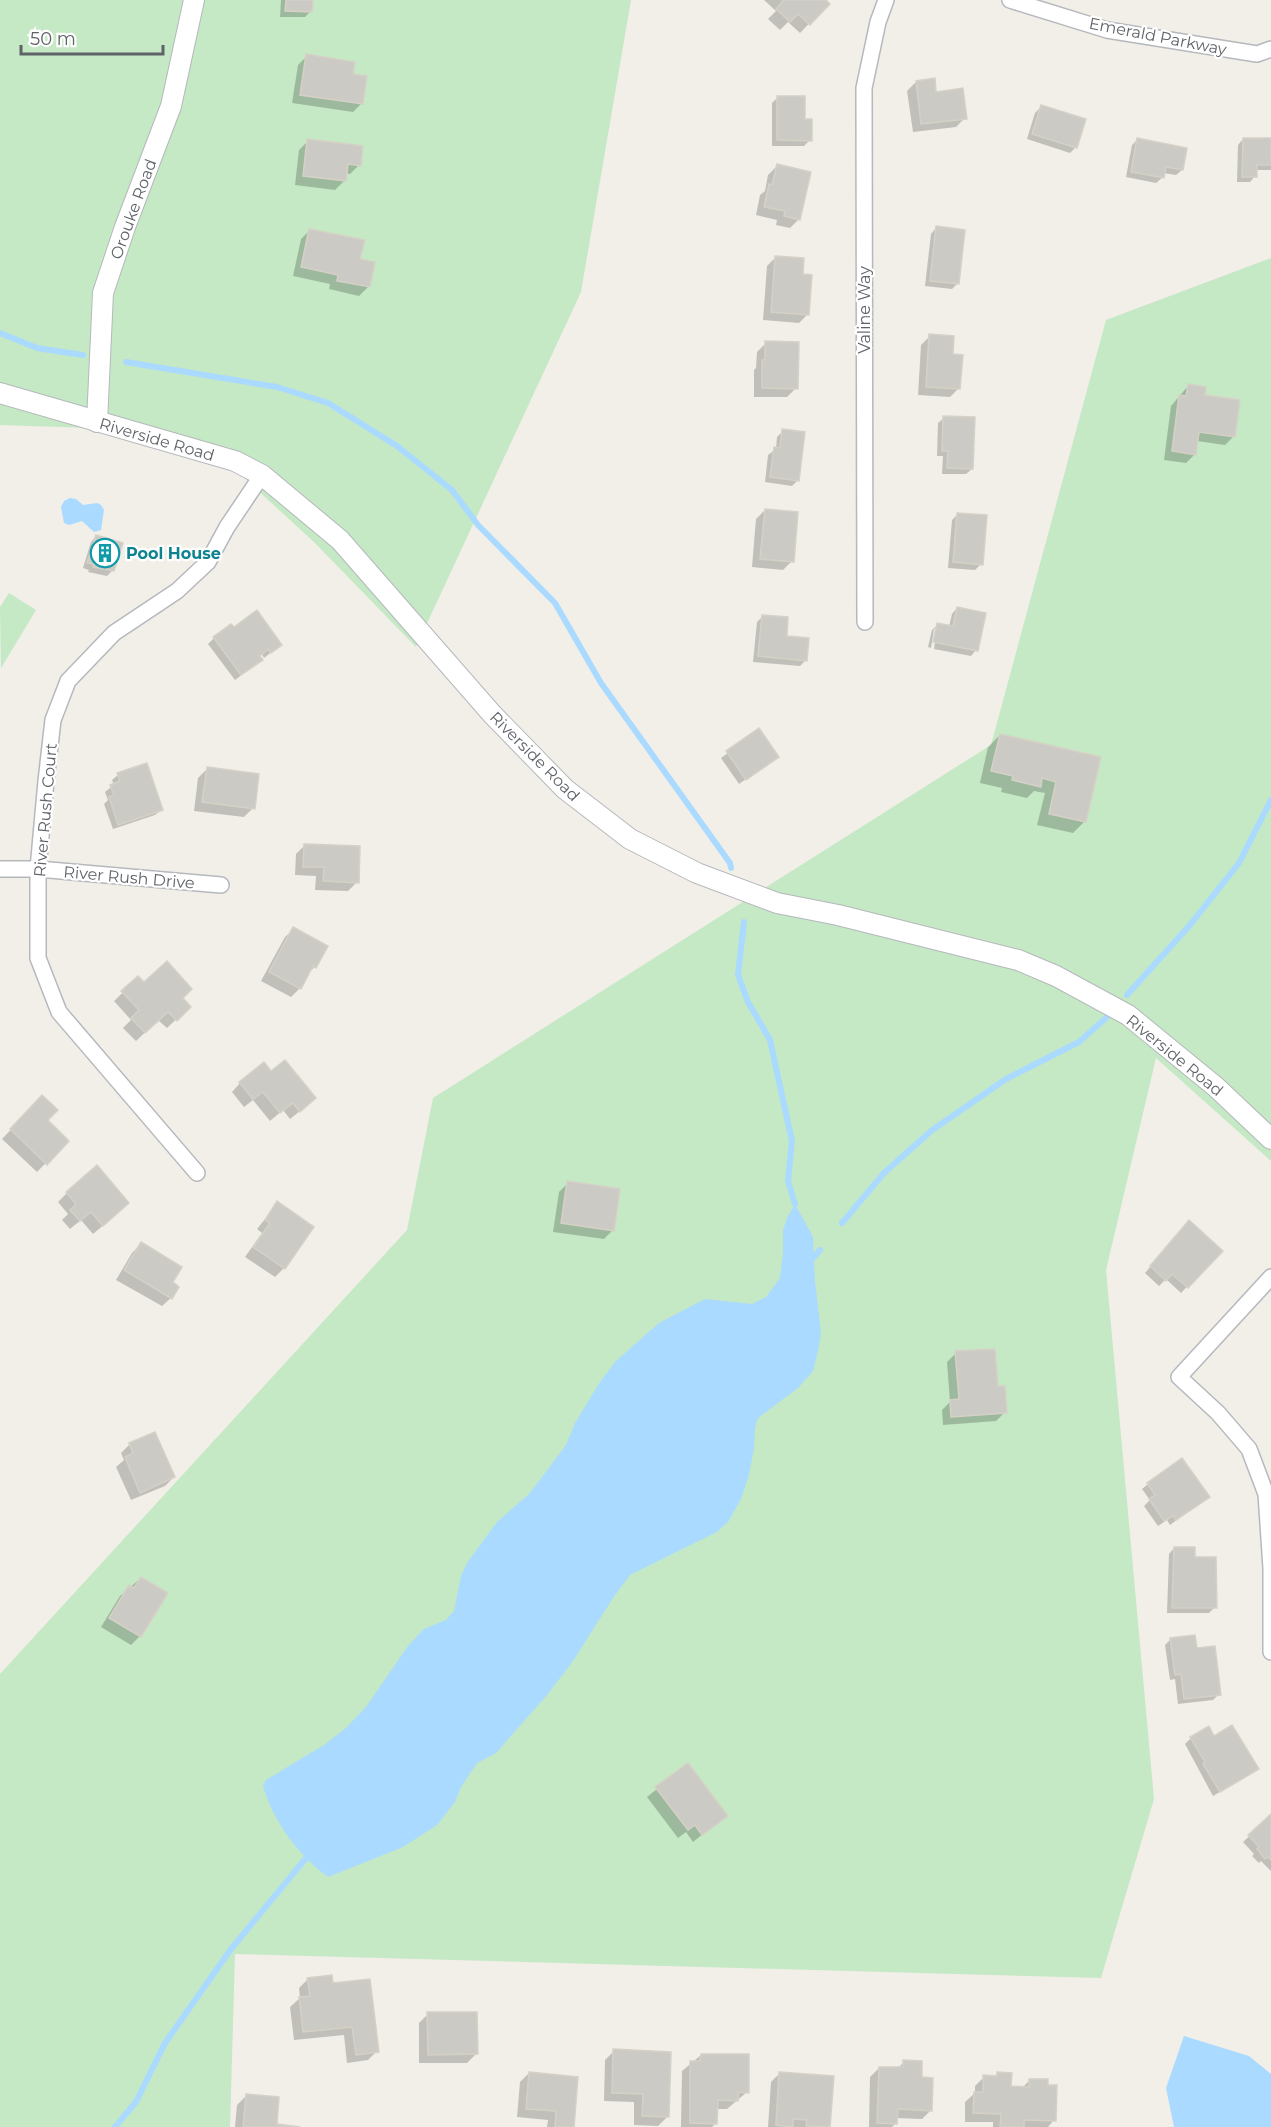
<svg xmlns="http://www.w3.org/2000/svg" width="1271" height="2127" font-family="Montserrat,sans-serif">
  <rect width="100%" height="100%" fill="#f1efe8"/>
  <g fill="#c5e8c5">
    <polygon points="0,0 631,0 581,292 416,647 314,542 229,464 92,428 0,425"/>
    <polygon points="1271,258 1271,1161 1156,1058 1106,1270 1154,1799 1101,1978 235,1954 230,2127 0,2127 0,1674 407,1230 433,1098 991,745 1106,320"/>
    <polygon points="9,593 36,610 1,668 0,607"/>
  </g>
  <g fill="#aadaff">
    <polygon points="70,498 76,499 83,505 97,503 101,505 104,510 101,530 94,532 82,521 69,525 64,523 61,507 64,501"/>
    <path d="M 795,1204 L 813,1237 L 815,1281 L 821,1333 L 818,1351 L 813,1371 L 798,1388 L 758,1418 L 755,1428 L 754,1448 L 749,1475 L 741,1499 L 728,1522 L 717,1532 L 630,1575 L 613,1598 L 573,1661 L 547,1695 L 496,1753 L 477,1763 L 461,1787 L 455,1802 L 437,1825 L 403,1847 L 328,1877 C 297,1854 274,1822 263,1786 L 266,1780 L 324,1745 L 346,1728 L 366,1707 L 408,1646 L 419,1634 L 424,1629 L 446,1620 L 454,1611 L 461,1576 L 467,1563 L 497,1522 L 530,1493 L 566,1445 L 575,1423 L 600,1382 L 616,1361 L 659,1323 L 705,1299 L 752,1304 L 766,1297 L 780,1278 L 783,1254 L 783,1230 L 787,1218 Z"/>
    <polygon points="1184,2036 1249,2056 1271,2074 1271,2127 1174,2127 1166,2088"/>
  </g>
  <g fill="#0003">
    <polygon points="281,0 311,0 311,11 305,17 280,17"/>
    <polygon points="764,0 824,0 828,4 800,33 788,22 780,30 768,19 776,11"/>
    <polygon points="307,56 352,75 362,103 353,112 292,103 298,65"/>
    <polygon points="916,82 935,93 965,118 956,127 913,132 907,91"/>
    <polygon points="778,97 804,120 810,140 804,146 772,146 772,103"/>
    <polygon points="1041,107 1076,147 1070,153 1027,139 1035,113"/>
    <polygon points="1138,139 1182,170 1176,175 1163,173 1162,178 1156,183 1126,177 1132,145"/>
    <polygon points="1243,139 1271,140 1271,170 1255,170 1255,176 1250,182 1237,182 1238,145"/>
    <polygon points="308,141 359,165 350,174 345,173 344,181 335,190 295,185 299,150"/>
    <polygon points="777,166 799,219 790,228 776,225 777,220 756,215 760,195 765,191 768,175"/>
    <polygon points="936,228 957,284 952,289 925,286 931,234"/>
    <polygon points="310,230 359,260 368,287 359,296 329,289 330,284 293,276 301,239"/>
    <polygon points="776,257 802,275 808,314 799,323 763,320 767,266"/>
    <polygon points="930,336 951,355 959,388 950,397 918,395 921,345"/>
    <polygon points="766,343 796,388 787,397 754,397 754,370 756,368 757,352"/>
    <polygon points="1188,386 1203,396 1234,436 1225,445 1197,441 1195,454 1186,463 1164,460 1171,406"/>
    <polygon points="944,418 972,469 966,474 942,474 943,456 937,456 938,423"/>
    <polygon points="783,431 798,480 792,486 765,482 768,455 776,449 777,437"/>
    <polygon points="765,510 792,561 783,570 752,567 756,519"/>
    <polygon points="958,514 981,564 975,570 948,568 952,520"/>
    <polygon points="96,536 113,570 107,576 88,572 89,570 83,568 91,542"/>
    <polygon points="957,608 976,650 971,656 934,649 937,629 934,629 931,648 928,647 932,630 938,625 949,627 952,614"/>
    <polygon points="763,616 806,660 800,666 753,662 757,622"/>
    <polygon points="214,638 280,645 264,658 262,654 259,656 255,665 235,680 208,644"/>
    <polygon points="759,730 777,757 739,784 721,758"/>
    <polygon points="1000,735 1099,758 1085,821 1073,833 1037,825 1045,793 1034,791 1027,798 1001,792 1002,788 980,783 988,747"/>
    <polygon points="207,769 253,808 244,817 194,811 198,778"/>
    <polygon points="118,775 161,810 155,815 113,829 104,804 108,800 105,792 114,785 112,780"/>
    <polygon points="305,845 357,882 348,891 315,890 316,876 295,875 296,854"/>
    <polygon points="294,929 315,967 307,974 300,988 291,997 261,981 285,937"/>
    <polygon points="138,978 144,985 181,998 189,1007 167,1028 158,1020 136,1041 123,1028 131,1020 114,1001"/>
    <polygon points="240,1083 305,1107 290,1119 283,1110 270,1121 253,1100 244,1107 232,1092"/>
    <polygon points="42,1097 46,1120 67,1141 37,1172 2,1139"/>
    <polygon points="568,1183 613,1230 604,1239 553,1232 559,1192"/>
    <polygon points="67,1193 119,1212 93,1234 81,1220 70,1229 62,1220 68,1214 58,1202"/>
    <polygon points="278,1203 312,1227 284,1268 275,1277 245,1257 262,1233 257,1229"/>
    <polygon points="1184,1227 1221,1251 1181,1293 1166,1279 1159,1286 1145,1273"/>
    <polygon points="141,1244 170,1283 171,1298 162,1306 116,1280 132,1253"/>
    <polygon points="956,1353 996,1388 1005,1412 996,1421 943,1425 942,1410 950,1402 947,1362"/>
    <polygon points="130,1444 174,1477 165,1486 131,1500 116,1467 124,1460 121,1453"/>
    <polygon points="1148,1484 1208,1497 1170,1525 1167,1520 1158,1526 1144,1506 1150,1500 1142,1489"/>
    <polygon points="1174,1548 1215,1607 1209,1613 1167,1613 1169,1554"/>
    <polygon points="141,1578 166,1594 140,1636 131,1645 101,1627 120,1596"/>
    <polygon points="1171,1639 1195,1649 1219,1694 1213,1700 1178,1704 1175,1679 1170,1680 1165,1645"/>
    <polygon points="1191,1738 1213,1738 1257,1769 1251,1774 1213,1796 1185,1744"/>
    <polygon points="687,1765 726,1815 693,1842 686,1832 678,1838 647,1797"/>
    <polygon points="1271,1816 1271,1871 1261,1861 1259,1863 1252,1856 1254,1854 1243,1842"/>
    <polygon points="308,1979 332,1985 377,2051 368,2060 347,2063 344,2035 294,2040 290,2007 300,1998 299,1988"/>
    <polygon points="428,2014 476,2054 467,2063 419,2063 419,2023"/>
    <polygon points="614,2051 667,2117 658,2126 634,2125 634,2102 604,2101 605,2060"/>
    <polygon points="701,2055 747,2092 727,2109 716,2109 716,2123 712,2127 681,2127 682,2071"/>
    <polygon points="904,2062 920,2079 931,2110 922,2119 896,2118 896,2123 892,2127 869,2127 870,2077 879,2068 897,2069"/>
    <polygon points="529,2073 573,2127 547,2127 548,2120 517,2117 520,2082"/>
    <polygon points="780,2073 832,2077 829,2127 768,2127 771,2082"/>
    <polygon points="997,2074 1010,2088 1022,2088 1030,2080 1054,2120 1048,2127 993,2127 993,2122 965,2122 965,2102 975,2093 975,2086 984,2077 994,2077"/>
    <polygon points="246,2096 275,2125 293,2127 235,2127 237,2105"/>
  </g>
  <g fill="none" stroke-linecap="round" stroke-linejoin="round">
    <g stroke="#aadaff" stroke-width="6">
      <polyline points="0,333 37,348 83,355"/>
      <polyline points="126,362 277,387 328,403 397,446 452,490 478,525 555,603 601,683 730,863 731,868"/>
      <polyline points="744,922 738,975 748,1002 770,1040 792,1141 788,1181 795,1204"/>
      <polyline points="1127,995 1190,925 1239,863 1271,800"/>
      <polyline points="842,1223 884,1173 931,1131 1006,1079 1079,1042 1107,1017"/>
      <polyline points="814,1257 820,1250"/>
      <polyline points="115,2127 136,2102 165,2043 231,1949 306,1858"/>
    </g>
  </g>
  <g fill="#cccac5" stroke="#d6d1c6" stroke-width="1.5">
    <polygon points="286,0 313,0 312,12 285,11"/>
    <polygon points="782,0 826,0 830,4 810,25 798,14 790,22 776,9 783,1"/>
    <polygon points="306,54 355,62 353,74 367,76 363,104 300,95"/>
    <polygon points="935,78 936,92 963,88 967,119 921,124 916,81"/>
    <polygon points="777,96 805,96 805,119 812,119 812,141 777,140"/>
    <polygon points="1041,105 1086,119 1077,148 1032,134"/>
    <polygon points="1137,138 1187,148 1183,170 1166,167 1164,178 1131,172"/>
    <polygon points="1243,138 1271,138 1271,165 1257,165 1257,177 1242,177"/>
    <polygon points="307,139 363,146 361,166 348,164 346,181 303,176"/>
    <polygon points="777,164 811,172 800,220 784,216 785,211 764,207 769,184 772,185"/>
    <polygon points="936,226 965,230 959,284 930,281"/>
    <polygon points="309,229 365,240 360,259 375,262 370,287 337,281 338,275 301,267"/>
    <polygon points="775,256 804,258 803,274 812,275 809,315 771,312"/>
    <polygon points="929,334 954,336 953,354 963,355 960,389 926,387"/>
    <polygon points="765,341 799,342 798,389 762,388 762,360 765,360"/>
    <polygon points="1188,384 1206,387 1205,395 1240,400 1235,437 1199,432 1196,455 1172,451 1179,395 1186,396"/>
    <polygon points="943,416 975,417 973,469 947,468 948,451 942,451"/>
    <polygon points="782,429 805,432 799,481 770,477 774,447 780,448"/>
    <polygon points="765,509 798,512 794,562 760,559"/>
    <polygon points="957,513 987,515 983,565 953,562"/>
    <polygon points="96,535 123,543 114,571 93,567 94,564 87,563"/>
    <polygon points="957,607 986,613 978,651 933,642 937,623 953,626"/>
    <polygon points="257,610 282,645 271,653 268,649 260,656 263,660 241,675 213,637 231,624 234,627"/>
    <polygon points="762,615 788,617 787,636 809,638 807,661 758,656"/>
    <polygon points="759,728 779,757 746,780 726,751"/>
    <polygon points="1000,734 1101,757 1086,822 1049,814 1056,782 1042,778 1041,787 1012,780 1013,776 991,771"/>
    <polygon points="147,763 163,810 118,825 109,797 114,795 110,785 120,781 117,773"/>
    <polygon points="207,767 259,774 255,809 202,802"/>
    <polygon points="304,844 360,846 359,883 323,881 324,867 303,867"/>
    <polygon points="293,927 328,946 316,968 313,966 301,989 269,972"/>
    <polygon points="167,961 192,989 183,998 191,1007 177,1021 168,1012 145,1033 131,1018 139,1010 121,991 138,976 144,982"/>
    <polygon points="285,1060 316,1098 300,1112 293,1103 280,1113 263,1092 253,1099 239,1082 264,1062 271,1071"/>
    <polygon points="42,1095 58,1110 48,1120 69,1141 47,1165 10,1129"/>
    <polygon points="97,1165 129,1203 103,1226 91,1212 80,1221 70,1210 76,1204 66,1192"/>
    <polygon points="567,1181 620,1189 614,1231 561,1223"/>
    <polygon points="277,1201 314,1227 285,1269 253,1247 270,1223 265,1220"/>
    <polygon points="1189,1220 1223,1251 1188,1288 1172,1274 1166,1281 1150,1266"/>
    <polygon points="141,1242 182,1267 173,1282 179,1287 172,1299 124,1270"/>
    <polygon points="995,1349 998,1386 1005,1386 1007,1413 951,1417 950,1400 959,1399 955,1351"/>
    <polygon points="155,1432 175,1477 140,1493 125,1457 133,1453 129,1443"/>
    <polygon points="1182,1458 1210,1497 1176,1520 1173,1516 1164,1521 1149,1499 1155,1495 1147,1483"/>
    <polygon points="1174,1547 1195,1547 1195,1557 1216,1557 1217,1608 1172,1608"/>
    <polygon points="141,1577 168,1593 141,1637 109,1618 129,1585 134,1588"/>
    <polygon points="1195,1635 1197,1648 1215,1646 1221,1695 1184,1699 1181,1674 1175,1675 1170,1638"/>
    <polygon points="1232,1725 1259,1769 1220,1792 1203,1764 1205,1762 1190,1737 1209,1726 1214,1736"/>
    <polygon points="688,1763 728,1816 702,1835 695,1825 688,1830 655,1787"/>
    <polygon points="1271,1814 1271,1860 1268,1857 1265,1859 1257,1849 1259,1847 1248,1835"/>
    <polygon points="332,1975 333,1983 370,1979 379,2052 356,2055 352,2027 303,2032 299,1997 310,1996 307,1978"/>
    <polygon points="427,2012 477,2012 478,2054 428,2055"/>
    <polygon points="613,2049 671,2052 669,2117 642,2116 643,2094 612,2093"/>
    <polygon points="701,2054 749,2054 749,2093 738,2092 738,2101 718,2100 717,2124 690,2123 690,2061 700,2061"/>
    <polygon points="903,2060 922,2061 922,2077 933,2078 932,2111 898,2109 897,2124 877,2123 879,2067 903,2067"/>
    <polygon points="529,2072 578,2077 574,2127 555,2127 556,2111 526,2109"/>
    <polygon points="779,2072 834,2076 830,2127 806,2126 807,2120 793,2119 793,2127 776,2125"/>
    <polygon points="997,2072 1012,2073 1011,2086 1029,2087 1029,2079 1048,2079 1048,2085 1057,2085 1056,2121 1024,2120 1024,2127 1000,2127 1001,2114 973,2113 974,2092 983,2092 983,2075 997,2076"/>
    <polygon points="246,2094 279,2097 277,2124 300,2127 243,2127"/>
  </g>
  <g fill="none" stroke-linecap="round" stroke-linejoin="round">
    <g stroke="#b5b8bc" stroke-width="18">
      <g id="minor">
        <polyline points="1010,0 1107,30 1257,54 1271,49"/>
        <polyline points="865,622 864,88 878,22 886,0"/>
        <polyline points="0,869 38,869 221,885"/>
        <polyline points="197,1173 59,1012 38,958 38,869 46,781 53,720 68,681 114,633 177,591 208,562 227,527 262,475"/>
        <polyline points="1271,1277 1179,1377 1218,1413 1249,1449 1266,1494 1271,1568 1271,1652"/>
      </g>
    </g>
    <g stroke="#b5b8bc" stroke-width="22">
      <g id="tertiary">
        <polyline points="0,393 235,461 262,475 340,540 492,714 565,789 630,839 697,873 777,903 838,915 1018,960 1056,976 1128,1015 1216,1087 1271,1139"/>
        <polyline points="97,422 103,293 125,227 171,106 194,0"/>
      </g>
    </g>
    <use href="#minor" stroke="#fff" stroke-width="15"/>
    <use href="#tertiary" stroke="#fff" stroke-width="20"/>
  </g>
  <defs>
    <g id="building-ring" transform="scale(1.5)"><circle r="9.5" fill="#fff" stroke="#0f9aa8" stroke-width="1.5"/><path d="M-4-6H4V6H1V3H-1V6H-4ZM-2.5-4.3h1.7v1.8h-1.7ZM.8-4.3h1.7v1.8H.8ZM-2.5-1h1.7V.8h-1.7ZM.8-1h1.7V.8H.8Z" fill="#0f9aa8"/></g>
  </defs>
  <g fill-rule="evenodd">
    <use href="#building-ring" x="105" y="553"/>
  </g>
  <g text-anchor="middle" stroke-width="4.5" stroke-linejoin="round" paint-order="stroke">
    <g font-size="16" fill="#5f6368" stroke="#fff">
      <text transform="translate(1158 36) rotate(11)" y="6">Emerald Parkway</text>
      <text transform="translate(133 209) rotate(-70)" y="6">Orouke Road</text>
      <text transform="translate(864 310) rotate(-90)" y="6">Valine Way</text>
      <text transform="translate(157 439) rotate(16)" y="6">Riverside Road</text>
      <text transform="translate(535 756) rotate(45)" y="6">Riverside Road</text>
      <text transform="translate(45 810) rotate(-85)" y="6">River Rush Court</text>
      <text transform="translate(129 877) rotate(5)" y="6">River Rush Drive</text>
      <text transform="translate(1175 1055) rotate(39)" y="6">Riverside Road</text>
    </g>
    <g font-size="16" font-weight="bold" fill="#0d838f" stroke="#fff" text-anchor="start">
      <text x="126" y="559">Pool House</text>
    </g>
  </g>
  <path d="M21 45v9h142v-9" fill="none" stroke="#5f6368" stroke-width="3"/>
  <text x="30" y="45" font-size="18" fill="#5f6368" stroke="#ffffff" stroke-width="4.5" paint-order="stroke">50 m</text>
</svg>
